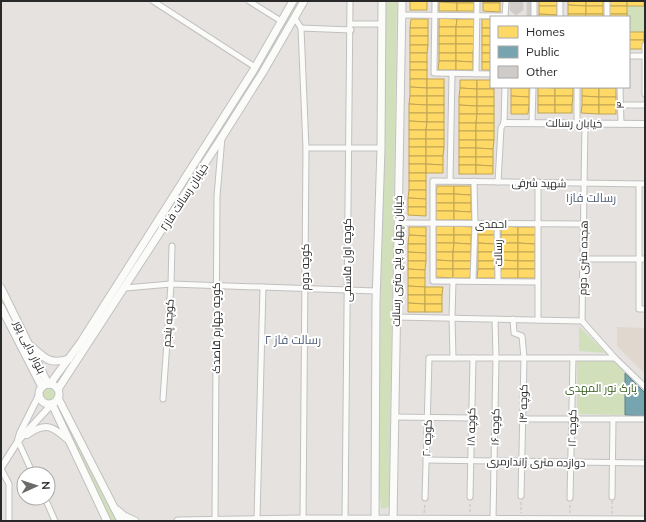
<svg xmlns="http://www.w3.org/2000/svg" width="646" height="522" font-family="Mulish,Cairo,sans-serif">
  <rect width="100%" height="100%" fill="#e6e2e0"/>
  <polygon fill="#e0d7cf" points="617,327 645,328 645,374 617,346"/>
  <g fill="#d1dfbb">
    <polygon points="297,1 300,1 268,56 265,58 264,57"/>
    <polygon points="386,1 397,1 389,501 389,506 384,509 381,508 379,485 381,243 383,209"/>
    <polygon points="627,6 644,6 644,32 629,32 629,17 627,17"/>
    <polygon points="255,72 258,75 90,337 64,371 59,380 57,379"/>
    <polygon points="1,294 40,374 38,375 1,306"/>
    <polygon points="579,326 606,353 579,351"/>
    <polygon points="577,360 613,360 625,373 625,415 577,414"/>
    <circle cx="49" cy="394" r="9"/>
    <polygon points="65,419 117,521 111,521 63,421"/>
  </g>
  <g fill="#ffd966" stroke="#bfa454">
    <rect x="410" y="1" width="17" height="9"/>
    <polygon points="439,1 457,1 457,3 439,2"/>
    <rect x="457" y="1" width="17" height="2"/>
    <rect x="483" y="1" width="17" height="2"/>
    <rect x="539" y="1" width="18" height="5"/>
    <polygon points="568,1 586,1 586,6 568,5"/>
    <rect x="586" y="1" width="17" height="5"/>
    <rect x="609" y="1" width="18" height="5"/>
    <rect x="627" y="1" width="17" height="5"/>
    <polygon points="439,2 457,3 457,11 439,11"/>
    <rect x="457" y="3" width="17" height="8"/>
    <polygon points="483,3 500,3 500,12 483,11"/>
    <polygon points="568,5 586,6 586,14 568,14"/>
    <polygon points="539,6 557,6 557,15 539,14"/>
    <rect x="586" y="6" width="17" height="8"/>
    <rect x="609" y="6" width="18" height="8"/>
    <polygon points="539,14 557,15 557,17 539,17"/>
    <polygon points="568,14 586,14 585,17 568,17"/>
    <polygon points="586,14 603,14 603,17 585,17"/>
    <rect x="609" y="14" width="18" height="3"/>
    <polygon points="439,18 457,19 456,27 439,27"/>
    <polygon points="411,19 428,19 428,28 410,28"/>
    <polygon points="457,19 474,19 474,27 456,27"/>
    <rect x="482" y="19" width="9" height="9"/>
    <rect x="439" y="27" width="17" height="9"/>
    <rect x="456" y="27" width="18" height="9"/>
    <rect x="410" y="28" width="18" height="8"/>
    <rect x="482" y="28" width="9" height="8"/>
    <rect x="629" y="32" width="15" height="8"/>
    <rect x="410" y="36" width="18" height="9"/>
    <rect x="439" y="36" width="17" height="8"/>
    <rect x="456" y="36" width="18" height="8"/>
    <rect x="482" y="36" width="9" height="9"/>
    <polygon points="629,40 644,40 643,49 629,49"/>
    <rect x="439" y="44" width="17" height="9"/>
    <polygon points="456,44 474,44 473,53 456,53"/>
    <polygon points="410,45 428,45 427,53 410,53"/>
    <rect x="482" y="45" width="9" height="8"/>
    <rect x="410" y="53" width="17" height="9"/>
    <rect x="439" y="53" width="17" height="8"/>
    <polygon points="456,53 473,53 473,62 456,61"/>
    <rect x="482" y="53" width="9" height="9"/>
    <polygon points="439,61 456,61 456,70 438,70"/>
    <polygon points="456,61 473,62 473,70 456,70"/>
    <rect x="410" y="62" width="17" height="8"/>
    <rect x="482" y="62" width="9" height="8"/>
    <rect x="410" y="70" width="17" height="9"/>
    <polygon points="410,79 427,79 427,88 410,87"/>
    <rect x="427" y="79" width="17" height="9"/>
    <polygon points="460,80 477,80 477,89 460,88"/>
    <polygon points="477,80 491,80 491,87 494,87 494,89 477,89"/>
    <polygon points="410,87 427,88 427,96 410,96"/>
    <rect x="511" y="87" width="18" height="1"/>
    <polygon points="538,87 555,88 555,96 538,96"/>
    <rect x="599" y="87" width="17" height="1"/>
    <rect x="427" y="88" width="17" height="8"/>
    <polygon points="460,88 477,89 477,97 459,97"/>
    <polygon points="511,88 529,88 529,97 511,96"/>
    <rect x="555" y="88" width="18" height="8"/>
    <polygon points="582,88 599,88 599,97 582,96"/>
    <rect x="599" y="88" width="17" height="9"/>
    <rect x="477" y="89" width="17" height="8"/>
    <polygon points="410,96 427,96 427,105 409,104"/>
    <rect x="427" y="96" width="17" height="9"/>
    <polygon points="511,96 529,97 529,105 511,105"/>
    <rect x="538" y="96" width="17" height="9"/>
    <polygon points="555,96 573,96 572,105 555,105"/>
    <polygon points="582,96 599,97 599,105 582,105"/>
    <polygon points="459,97 477,97 477,106 459,105"/>
    <rect x="477" y="97" width="17" height="9"/>
    <rect x="599" y="97" width="17" height="8"/>
    <polygon points="409,104 427,105 427,113 409,113"/>
    <rect x="427" y="105" width="17" height="8"/>
    <polygon points="459,105 477,106 477,114 459,114"/>
    <polygon points="511,105 529,105 528,114 511,114"/>
    <rect x="538" y="105" width="17" height="8"/>
    <rect x="555" y="105" width="17" height="8"/>
    <polygon points="582,105 599,105 599,114 581,113"/>
    <rect x="599" y="105" width="17" height="9"/>
    <rect x="477" y="106" width="17" height="8"/>
    <polygon points="409,113 427,113 427,122 409,121"/>
    <rect x="427" y="113" width="17" height="9"/>
    <polygon points="459,114 477,114 476,123 459,123"/>
    <polygon points="477,114 494,114 494,123 476,123"/>
    <polygon points="409,121 427,122 426,130 409,130"/>
    <polygon points="427,122 444,122 444,130 426,130"/>
    <rect x="459" y="123" width="17" height="8"/>
    <rect x="476" y="123" width="18" height="8"/>
    <rect x="409" y="130" width="17" height="9"/>
    <rect x="426" y="130" width="18" height="9"/>
    <rect x="459" y="131" width="17" height="9"/>
    <rect x="476" y="131" width="18" height="9"/>
    <rect x="409" y="139" width="17" height="8"/>
    <rect x="426" y="139" width="18" height="8"/>
    <rect x="459" y="140" width="17" height="8"/>
    <polygon points="476,140 494,140 493,149 476,148"/>
    <rect x="409" y="147" width="17" height="9"/>
    <polygon points="426,147 444,147 443,156 426,156"/>
    <rect x="459" y="148" width="17" height="9"/>
    <polygon points="476,148 493,149 493,157 476,157"/>
    <rect x="409" y="156" width="17" height="8"/>
    <polygon points="426,156 443,156 443,165 426,164"/>
    <rect x="459" y="157" width="17" height="8"/>
    <polygon points="476,157 493,157 493,166 476,165"/>
    <rect x="409" y="164" width="17" height="9"/>
    <polygon points="426,164 443,165 443,173 426,173"/>
    <rect x="459" y="165" width="17" height="9"/>
    <polygon points="476,165 493,166 493,174 476,174"/>
    <rect x="409" y="173" width="17" height="8"/>
    <rect x="409" y="181" width="17" height="9"/>
    <polygon points="437,186 454,186 454,194 436,194"/>
    <polygon points="454,186 471,186 471,195 454,194"/>
    <polygon points="409,190 426,190 426,199 408,198"/>
    <rect x="436" y="194" width="18" height="9"/>
    <polygon points="454,194 471,195 471,203 454,203"/>
    <polygon points="408,198 426,199 426,207 408,207"/>
    <rect x="436" y="203" width="18" height="8"/>
    <polygon points="454,203 471,203 471,212 454,211"/>
    <polygon points="408,207 426,207 426,216 408,215"/>
    <rect x="436" y="211" width="18" height="9"/>
    <polygon points="454,211 472,212 472,220 454,220"/>
    <rect x="436" y="226" width="18" height="9"/>
    <polygon points="454,226 472,227 472,235 454,235"/>
    <polygon points="478,226 495,227 495,235 478,235"/>
    <polygon points="501,226 518,227 518,235 501,235"/>
    <polygon points="409,227 426,227 426,236 409,235"/>
    <rect x="518" y="227" width="18" height="8"/>
    <polygon points="409,235 426,236 426,244 408,244"/>
    <rect x="436" y="235" width="18" height="8"/>
    <polygon points="454,235 471,235 471,244 454,243"/>
    <polygon points="478,235 495,235 495,244 478,243"/>
    <rect x="501" y="235" width="17" height="8"/>
    <polygon points="518,235 536,235 535,244 518,243"/>
    <polygon points="436,243 454,243 453,252 436,252"/>
    <polygon points="454,243 471,244 471,252 453,252"/>
    <polygon points="478,243 495,244 495,252 478,252"/>
    <rect x="501" y="243" width="17" height="9"/>
    <polygon points="518,243 535,244 535,252 518,252"/>
    <polygon points="408,244 426,244 426,253 408,252"/>
    <polygon points="408,252 426,253 426,261 408,261"/>
    <polygon points="436,252 453,252 453,261 436,260"/>
    <rect x="453" y="252" width="18" height="9"/>
    <rect x="478" y="252" width="17" height="9"/>
    <polygon points="501,252 518,252 518,261 501,260"/>
    <rect x="518" y="252" width="17" height="9"/>
    <polygon points="436,260 453,261 453,269 436,269"/>
    <polygon points="501,260 518,261 518,269 501,269"/>
    <polygon points="408,261 426,261 425,270 408,269"/>
    <rect x="453" y="261" width="18" height="8"/>
    <rect x="478" y="261" width="17" height="8"/>
    <rect x="518" y="261" width="17" height="8"/>
    <polygon points="408,269 425,270 425,278 408,278"/>
    <polygon points="436,269 453,269 453,278 436,277"/>
    <polygon points="453,269 471,269 470,278 453,278"/>
    <polygon points="478,269 495,269 495,278 477,278"/>
    <polygon points="501,269 518,269 518,278 500,278"/>
    <rect x="518" y="269" width="17" height="9"/>
    <polygon points="408,278 425,278 425,287 408,286"/>
    <polygon points="408,286 425,287 425,295 408,295"/>
    <polygon points="425,287 443,287 442,295 425,295"/>
    <polygon points="408,295 425,295 425,304 408,303"/>
    <rect x="425" y="295" width="17" height="9"/>
    <polygon points="408,303 425,304 425,312 408,312"/>
    <rect x="425" y="304" width="17" height="8"/>
  </g>
  <polygon fill="#76a5af" stroke="#5f8087" points="625,373 645,393 645,416 625,415"/>
  <g fill="#cecbc9" stroke="#d1cecc">
    <polygon points="510,1 523,1 523,10 516,15 510,10"/>
    <rect x="527" y="1" width="5" height="16"/>
  </g>
  <g fill="none" stroke-linecap="round" stroke-linejoin="round">
    <g stroke="#c1c0c1" stroke-width="7">
      <g id="minor">
        <polyline points="153,1 255,67"/>
        <polyline points="249,1 281,21"/>
        <polyline points="435,1 434,73 491,74"/>
        <polyline points="401,15 505,16"/>
        <polyline points="294,17 301,28 306,148 303,519"/>
        <polyline points="505,17 506,1"/>
        <polyline points="534,17 534,1"/>
        <polyline points="560,17 560,1"/>
        <polyline points="607,17 607,1"/>
        <polyline points="351,24 381,24"/>
        <polyline points="301,28 351,30"/>
        <polyline points="629,56 645,56"/>
        <polyline points="476,74 477,1"/>
        <polyline points="620,87 621,124"/>
        <polyline points="645,94 645,45"/>
        <polyline points="625,105 645,105"/>
        <polyline points="532,122 533,87"/>
        <polyline points="577,123 577,87"/>
        <polyline points="306,148 381,148"/>
        <polyline points="450,181 452,74"/>
        <polyline points="498,182 501,128 504,123 505,87"/>
        <polyline points="538,182 538,320"/>
        <polyline points="639,184 639,309 645,309"/>
        <polyline points="398,223 583,224"/>
        <polyline points="497,224 498,281"/>
        <polyline points="583,259 645,259"/>
        <polyline points="453,281 452,318 453,358"/>
        <polyline points="473,281 475,224 474,181"/>
        <polyline points="538,282 433,281 433,181 645,184"/>
        <polyline points="125,288 171,284 376,291"/>
        <polyline points="396,317 582,321"/>
        <polyline points="513,319 514,333 522,336 524,358 521,496"/>
        <polyline points="582,321 585,123"/>
        <polyline points="582,321 615,358 645,387"/>
        <polyline points="163,399 171,284 172,246"/>
        <polyline points="395,417 472,418"/>
        <polyline points="523,419 645,419"/>
        <polyline points="18,441 33,474"/>
        <polyline points="426,460 645,463"/>
        <polyline points="1,469 9,484 9,521"/>
        <polyline points="470,497 473,358"/>
        <polyline points="612,497 613,419"/>
        <polyline points="45,498 55,521"/>
        <polyline points="425,498 429,358 615,358"/>
        <polyline points="570,498 573,358"/>
        <polyline points="257,519 263,287"/>
        <polyline points="345,519 350,1"/>
        <polyline points="493,519 496,358 495,319"/>
        <polyline points="215,520 217,196 222,137"/>
      </g>
    </g>
    <g stroke="#c1c0c1" stroke-width="8">
      <g id="tertiary">
        <polyline points="504,123 645,124"/>
        <path d="M 27,435 C 47,421 53,427 69,441"/>
        <polyline points="18,440 20,433 39,395"/>
        <polyline points="1,468 18,441 52,404"/>
      </g>
    </g>
    <g stroke="#c1c0c1" stroke-width="9">
      <g id="secondary">
        <polyline points="1,288 48,384"/>
        <polyline points="1,307 42,387"/>
        <path d="M 31,346 C 45,358 49,365 69,359"/>
        <circle cx="49" cy="394" r="10"/>
        <polyline points="50,384 81,342 253,71 293,1"/>
        <polyline points="58,389 222,137 263,72 304,1"/>
        <polyline points="58,398 121,521"/>
        <polyline points="52,404 107,521"/>
        <polyline points="117,510 124,516 135,521"/>
        <polyline points="178,521 303,519 645,520"/>
        <polyline points="375,521 376,302 381,148 382,1"/>
        <polyline points="393,521 402,1"/>
      </g>
    </g>
    <g stroke="#c3c2c2" stroke-width="1" stroke-dasharray="3 2" stroke-linecap="butt">
      <polyline points="521,502 521,513"/>
      <polyline points="470,512 470,502"/>
      <polyline points="424,513 425,504"/>
      <polyline points="570,513 570,503"/>
      <polyline points="612,514 612,501"/>
    </g>
    <use href="#minor" stroke="#fbfbfa" stroke-width="5"/>
    <use href="#tertiary" stroke="#fbfbfa" stroke-width="6"/>
    <use href="#secondary" stroke="#fbfbfa" stroke-width="7"/>
  </g>
  <g text-anchor="middle" stroke-width="4" stroke-linejoin="round" paint-order="stroke">
    <g font-size="11" fill="#292929" stroke="#fff">
      <text transform="translate(620 105) rotate(-90)" y="4">۴</text>
      <text transform="translate(574 123) rotate(1)" y="4">خیابان رسالت</text>
      <text transform="translate(539 183) rotate(1)" y="4">شهید شرفی</text>
      <text transform="translate(184 197) rotate(-57)" y="4">خیابان رسالت فاز۲</text>
      <text x="491" y="228">احمدی</text>
      <text transform="translate(498 253) rotate(-91)" y="4">رسالت</text>
      <text transform="translate(583 258) rotate(-89)" y="4">هجده متری دوم</text>
      <text transform="translate(347 260) rotate(-90)" y="4">کوچه اول قاسمی</text>
      <text transform="translate(397 261) rotate(-89)" y="4">خیابان چهل و پنج متری رسالت</text>
      <text transform="translate(305 267) rotate(-90)" y="4">کوچه دوم</text>
      <text transform="translate(168 323) rotate(-86)" y="4">کوچه پنجم</text>
      <text transform="translate(216 328) rotate(-90)" y="4">کوچه چهارم قاصدک</text>
      <text transform="translate(30 347) rotate(64)" y="4">بلوار دایی پور</text>
      <text transform="translate(523 405) rotate(-89)" y="4">‍‍ ۱۴ کوچه</text>
      <text transform="translate(471 427) rotate(-89)" y="4">۱۸ کوچه</text>
      <text transform="translate(495 427) rotate(-89)" y="4">۱۶ کوچه</text>
      <text transform="translate(572 428) rotate(-89)" y="4">۱۲ کوچه</text>
      <text transform="translate(427 438) rotate(-88)" y="4">۲۰ کوچه</text>
      <text transform="translate(536 462) rotate(1)" y="4">دوازده متری ژاندارمری</text>
    </g>
    <g font-size="11" fill="#3a6020" stroke="#fff">
      <text x="601" y="392">پارک نور المهدی</text>
    </g>
    <g font-size="12" fill="#4e5d76" stroke="#fff">
      <text x="591" y="202">رسالت فاز۱</text>
      <text x="293" y="344">رسالت فاز ۲</text>
    </g>
  </g>
  <rect width="646" height="522" fill="none" stroke="#292929" stroke-width="4"/>
  <rect x="490" y="16" width="140" height="72" fill="#ffffff" stroke="#a9a9a9"/>
  <rect x="498" y="26" width="20" height="12" fill="#ffd966" stroke="#a9a9a9"/>
  <text x="526" y="36" font-size="12" fill="#292929">Homes</text>
  <rect x="498" y="46" width="20" height="12" fill="#76a5af" stroke="#a9a9a9"/>
  <text x="526" y="56" font-size="12" fill="#292929">Public</text>
  <rect x="498" y="66" width="20" height="12" fill="#cecbc9" stroke="#a9a9a9"/>
  <text x="526" y="76" font-size="12" fill="#292929">Other</text>
  <g transform="translate(36 486) rotate(87)"><circle r="19" fill="#ffffff" stroke="#a9a9a9"/>
  <path d="M0-3L7 15L0 10L-7 15Z" fill="#6b6a69"/>
  <text y="-6" font-size="11" font-weight="bold" text-anchor="middle" fill="#292929">N</text>
  </g>
</svg>
